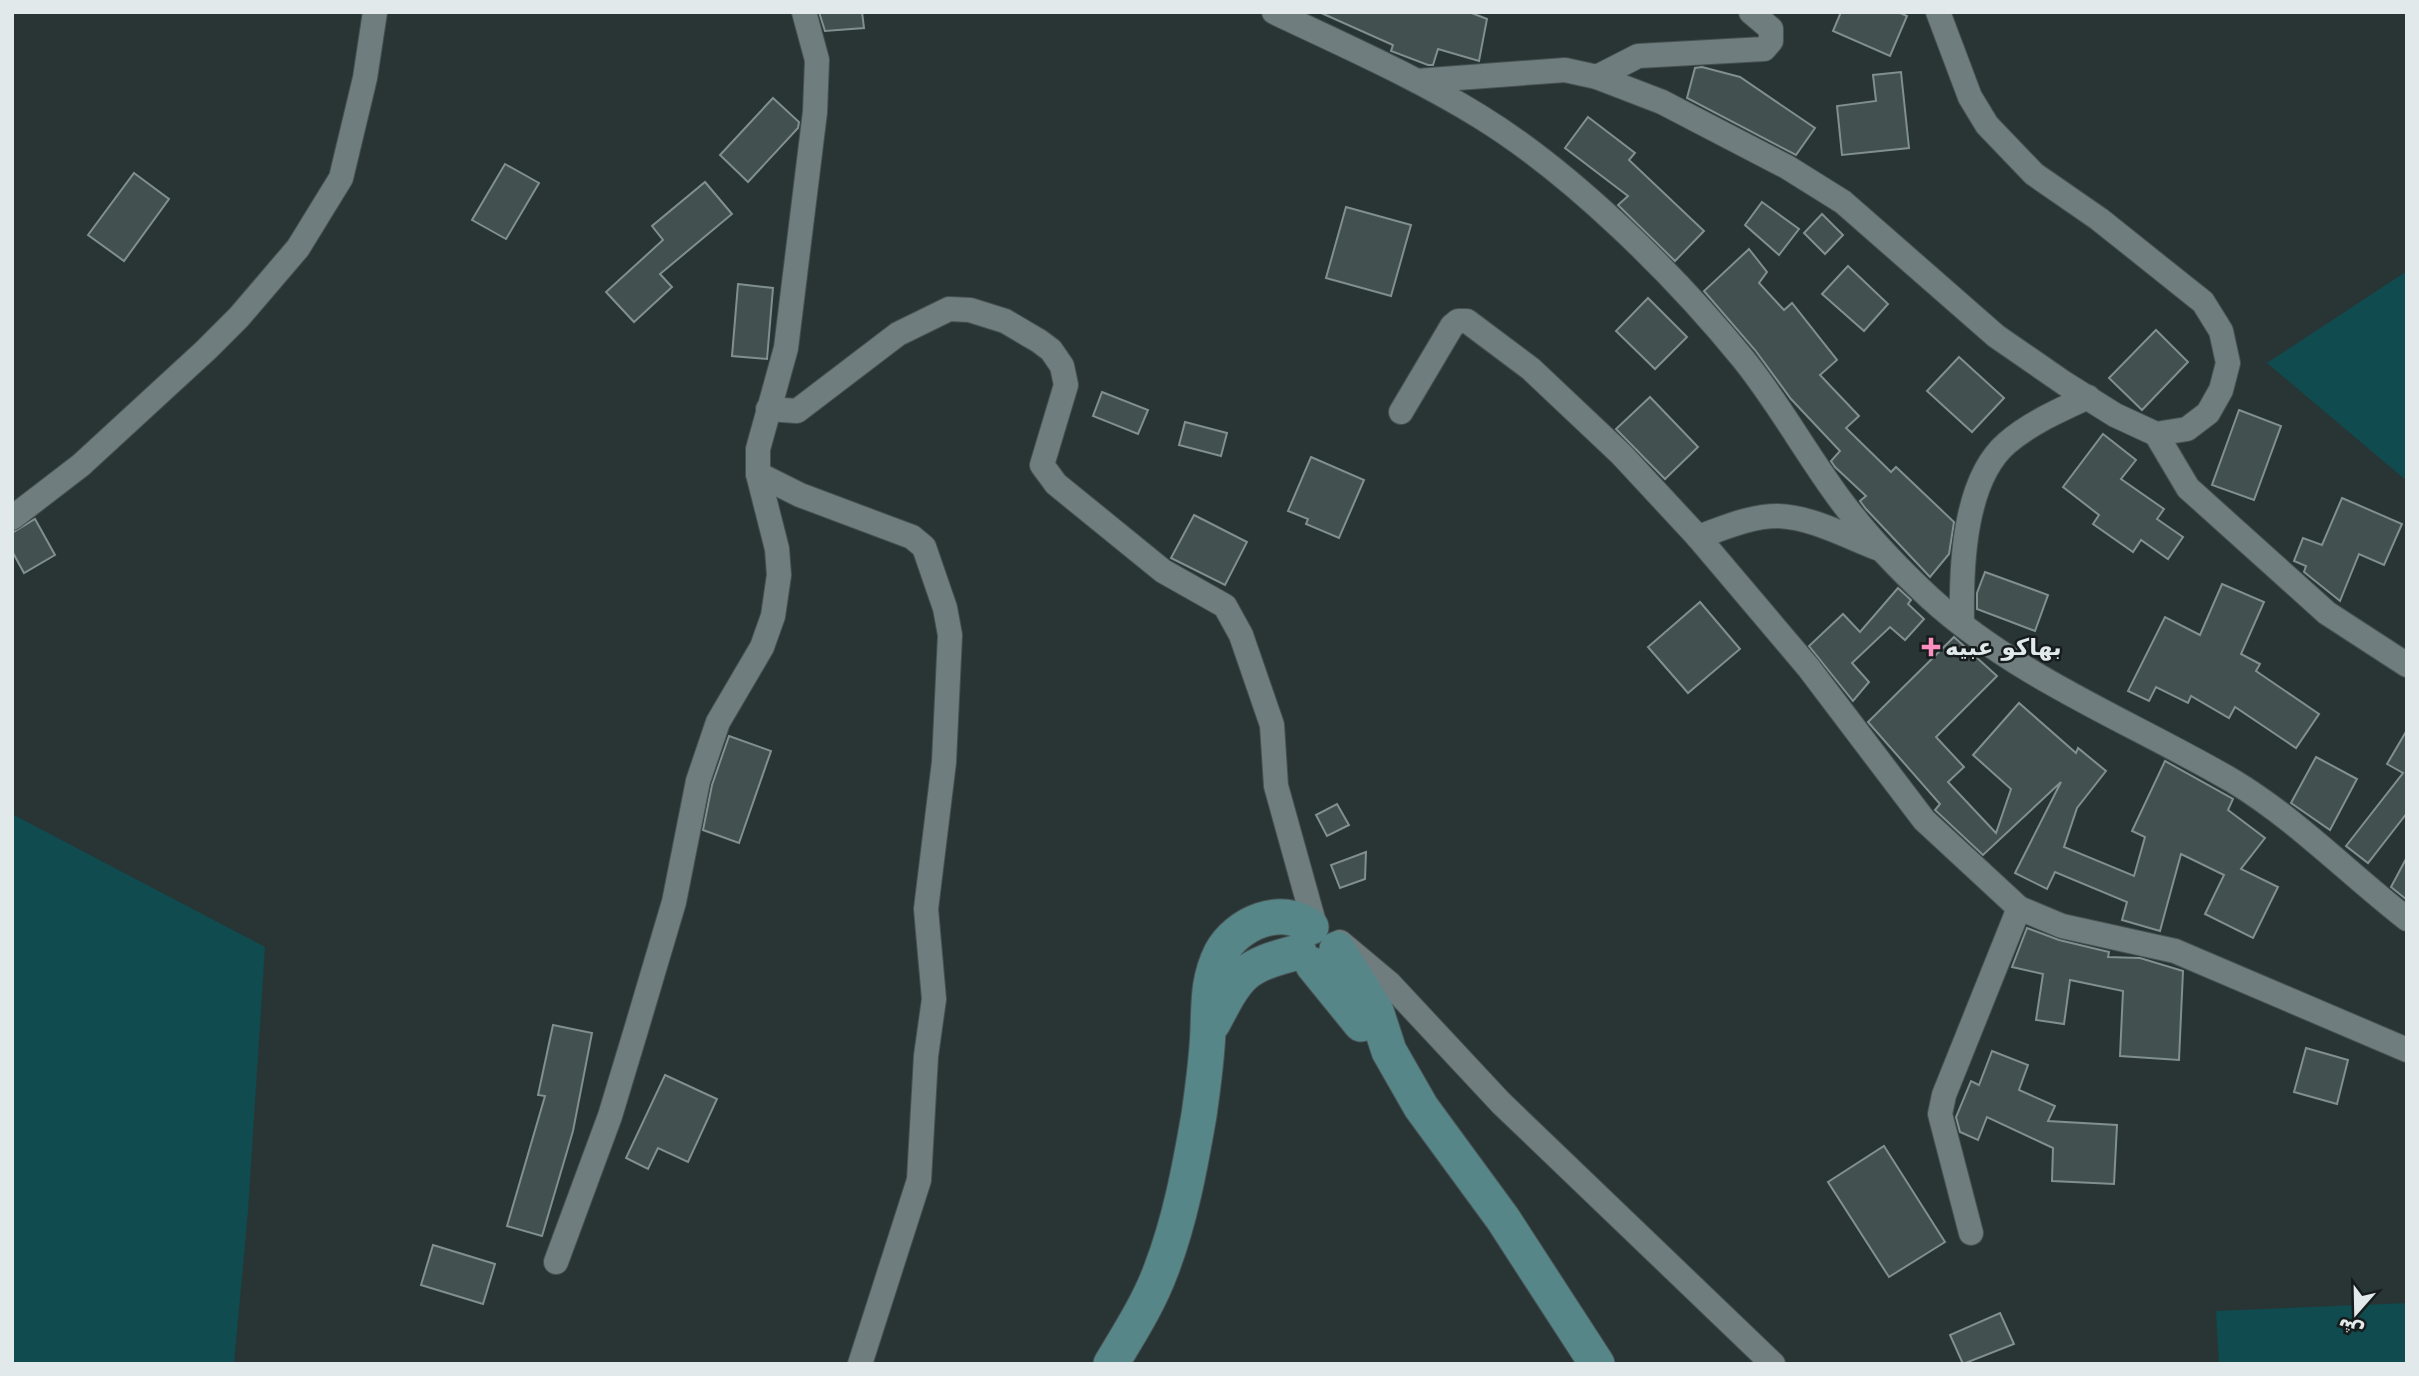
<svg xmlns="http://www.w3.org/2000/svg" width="2419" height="1376" font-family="'DejaVu Sans','Noto Sans Arabic',sans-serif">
  <rect width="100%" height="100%" fill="#293535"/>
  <g fill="#0f4b4f">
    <polygon points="2407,271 2407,481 2267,363"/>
    <polygon points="12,814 265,947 248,1211 234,1364 12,1364"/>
    <polygon points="2407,1303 2407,1364 2219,1364 2216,1311"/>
  </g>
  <g fill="#435050" stroke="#818f90" stroke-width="2">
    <polygon points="819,12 862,12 864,28 825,31"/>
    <polygon points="1319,12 1469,12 1487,19 1479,61 1438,49 1433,65 1428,65 1391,51 1393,45"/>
    <polygon points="1841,12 1898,12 1907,16 1890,56 1833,31"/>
    <polygon points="1702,67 1740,77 1815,128 1796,155 1687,98 1695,68"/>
    <polygon points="1901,72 1909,148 1842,155 1837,106 1876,101 1873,75"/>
    <polygon points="773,98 799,122 798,128 748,182 720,155"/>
    <polygon points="1588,117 1635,153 1629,160 1704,231 1675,261 1618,205 1628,196 1565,148"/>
    <polygon points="505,164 539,183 506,239 472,220"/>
    <polygon points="134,173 169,199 124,261 88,235"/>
    <polygon points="705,182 732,214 660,274 672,287 634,322 606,292 663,240 652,226"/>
    <polygon points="1762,202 1799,229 1779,255 1745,225"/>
    <polygon points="1346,207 1411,225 1391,296 1326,278"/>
    <polygon points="1822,214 1843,235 1825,254 1804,233"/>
    <polygon points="1749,249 1767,272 1759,283 1784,310 1792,303 1837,360 1820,375 1859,416 1846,428 1891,472 1896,467 1954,522 1949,554 1930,577 1866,509 1860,501 1866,496 1835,467 1831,461 1840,451 1791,399 1755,350 1704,291"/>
    <polygon points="1848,266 1888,304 1864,331 1822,294"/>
    <polygon points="738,284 773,288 767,359 732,356"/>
    <polygon points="1648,298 1687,337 1655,369 1616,331"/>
    <polygon points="2156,330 2188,362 2142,410 2109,378"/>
    <polygon points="1959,357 2004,398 1972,432 1927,391"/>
    <polygon points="1102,392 1148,410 1138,434 1093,416"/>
    <polygon points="1650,397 1698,447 1665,479 1616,429"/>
    <polygon points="2239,410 2281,426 2254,500 2212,485"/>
    <polygon points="1185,422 1227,433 1221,456 1179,445"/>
    <polygon points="2103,434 2136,460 2121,479 2164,509 2157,519 2183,537 2168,559 2141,540 2133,552 2093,524 2099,515 2063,487"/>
    <polygon points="1311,457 1364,480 1339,538 1306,524 1308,519 1288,511"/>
    <polygon points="2342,498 2402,524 2384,565 2359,554 2340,601 2304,572 2306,566 2294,561 2303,538 2322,545"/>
    <polygon points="1194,515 1247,542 1225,585 1171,558"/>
    <polygon points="35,519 55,555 24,573 12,551 12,533"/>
    <polygon points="1985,572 2048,595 2035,631 1977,609 1977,593"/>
    <polygon points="2222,584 2264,602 2241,654 2260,664 2256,671 2319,714 2296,748 2235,707 2229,718 2191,696 2188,703 2156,687 2149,701 2128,691 2165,617 2200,635"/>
    <polygon points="1898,588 1911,600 1908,604 1924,619 1905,640 1890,627 1852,663 1869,682 1853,701 1809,646 1843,614 1860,632"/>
    <polygon points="1700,602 1740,649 1688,693 1648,647"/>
    <polygon points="1954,637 1997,676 1936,737 1964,767 1948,782 1996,833 2011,789 1973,755 2019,703 2076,753 2078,748 2106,771 2077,808 2064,847 2134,876 2145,837 2132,831 2165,761 2233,799 2228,810 2265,838 2241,869 2278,887 2253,938 2205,914 2224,875 2181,854 2160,931 2122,920 2127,902 2055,872 2047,889 2015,873 2061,782 1983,855 1935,810 1940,804 1868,722"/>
    <polygon points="2407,730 2407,813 2368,863 2346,846 2403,773 2387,764"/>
    <polygon points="729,736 771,751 739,843 703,830 712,785"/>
    <polygon points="2316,757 2357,779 2330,830 2291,803"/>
    <polygon points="1337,804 1349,825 1327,836 1316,815"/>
    <polygon points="1366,852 1365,879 1340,888 1331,865"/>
    <polygon points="2407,857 2407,900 2391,887"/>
    <polygon points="2027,928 2059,940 2109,952 2108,957 2140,958 2183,971 2179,1060 2120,1056 2123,991 2070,980 2064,1024 2036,1020 2043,974 2012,967"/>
    <polygon points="553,1025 592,1033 573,1131 542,1236 507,1226 545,1096 538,1095"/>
    <polygon points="2306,1048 2348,1060 2337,1104 2294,1092"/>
    <polygon points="1992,1051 2028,1065 2019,1090 2055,1106 2048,1121 2117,1125 2114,1184 2052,1181 2053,1148 1987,1117 1978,1140 1960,1132 1956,1117 1971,1081 1979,1085"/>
    <polygon points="665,1075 717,1099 688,1162 658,1148 648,1169 626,1158"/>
    <polygon points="1884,1146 1945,1242 1889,1277 1828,1182"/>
    <polygon points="433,1245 495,1264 483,1304 421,1285"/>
    <polygon points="2000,1313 2014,1344 1963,1364 1950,1335"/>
  </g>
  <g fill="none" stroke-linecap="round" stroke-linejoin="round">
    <g stroke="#475152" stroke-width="26">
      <g id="minor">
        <path d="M 1274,12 C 1343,45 1414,76 1479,116 C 1572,173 1675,275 1744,360 C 1781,406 1809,459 1845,506 C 1870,539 1900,570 1930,598 C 2018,678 2132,722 2233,781 C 2296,819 2349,874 2407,919"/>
        <polyline points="1597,77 1638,56 1764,49 1771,41 1771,29 1751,12"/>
        <polyline points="1417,81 1565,70 1597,77 1662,102 1787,167 1843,202 1996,336 2064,383 2115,415 2156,434 2187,429 2208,413 2221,390 2228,363 2221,331 2203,302 2099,219 2034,174 1987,125 1970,97 1938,12"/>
        <polyline points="768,409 797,411 898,334 949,309 970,310 1005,321 1039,341 1051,350 1062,366 1066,385 1042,465 1056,484 1163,571 1225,606 1241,635 1272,725 1276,786 1315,926"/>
        <polyline points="1401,412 1452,326 1458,321 1467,321 1531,369 1621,454 1698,537 1808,667 1924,820 2019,908 2062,926 2175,951 2407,1050"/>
        <polyline points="2156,434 2188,488 2327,613 2407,665"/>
        <polyline points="758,474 800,495 912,537 924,547 945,608 950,635 944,762 926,909 934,999 926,1056 919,1180 860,1364"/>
        <polyline points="12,518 81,465 206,350 239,317 298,248 341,178 365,78 375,12"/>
        <path d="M 1698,537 C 1724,528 1750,516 1778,516 C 1811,517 1846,536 1877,548"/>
        <path d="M 1962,623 C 1961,569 1963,481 2007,443 C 2030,423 2060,410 2088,397"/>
        <polyline points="1340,942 1390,984 1501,1103 1773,1364"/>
        <polyline points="1971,1233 1940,1114 1944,1095 2019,908"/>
        <polyline points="556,1262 610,1116 636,1030 674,902 698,781 718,722 762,647 773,616 779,575 777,549 758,474 758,449 786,348 815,112 817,60 804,12"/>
      </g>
    </g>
    <g stroke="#475152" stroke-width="37">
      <g id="secondary">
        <polyline points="1337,949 1376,1011 1389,1051 1421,1107 1503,1219 1597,1364"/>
        <polyline points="1313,965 1361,1024"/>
        <path d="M 1213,1023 C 1239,973 1243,966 1299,952"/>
        <path d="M 1111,1364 C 1129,1334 1149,1303 1161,1270 C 1180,1221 1190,1167 1199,1115 C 1203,1087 1207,1058 1208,1030 C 1209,1002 1208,979 1221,953 C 1237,923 1282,904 1311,927"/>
      </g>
    </g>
    <use href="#minor" stroke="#6f7d7e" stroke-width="24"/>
    <use href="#secondary" stroke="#578689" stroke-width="35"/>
  </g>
  <path fill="#fc8fc2" stroke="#161b1b" stroke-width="2.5" d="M1927.5 636.5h7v7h7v7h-7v7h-7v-7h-7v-7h7z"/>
  <g text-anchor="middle" stroke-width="5" stroke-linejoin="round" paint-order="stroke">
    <g font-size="23" font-weight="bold" fill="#e2e9ea" stroke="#161b1b" text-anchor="start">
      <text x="1945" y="655">بهاكو عبيه</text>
    </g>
  </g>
  <rect width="2419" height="1376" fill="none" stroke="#e2e9ea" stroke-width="28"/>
  <g transform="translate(2356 1313) rotate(200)" stroke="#161b1b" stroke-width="5" paint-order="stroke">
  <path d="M0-5L12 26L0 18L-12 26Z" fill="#e2e9ea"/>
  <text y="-10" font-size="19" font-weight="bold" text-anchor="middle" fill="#e2e9ea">ش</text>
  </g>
</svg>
